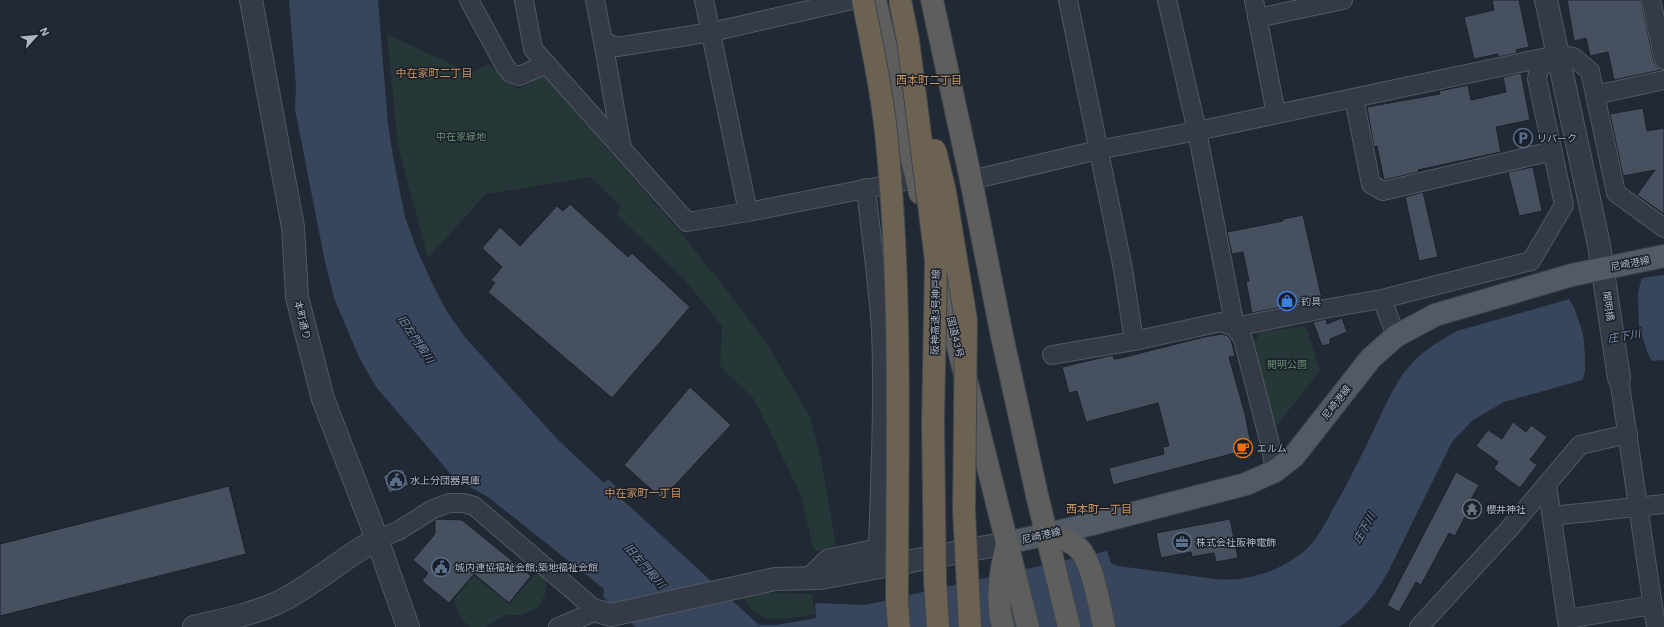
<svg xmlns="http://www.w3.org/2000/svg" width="1664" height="627" font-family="'Work Sans','Noto Sans JP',sans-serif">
  <rect width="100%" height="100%" fill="#212935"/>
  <g fill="#263738">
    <polygon points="387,34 470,73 489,64 518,89 544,76 680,232 721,283 768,345 810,417 822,464 836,547 814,551 800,493 754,399 720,366 722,326 684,279 617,215 621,206 590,177 486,194 428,258 398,146"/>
    <polygon points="1306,326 1320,371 1273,430 1252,347 1260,332"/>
    <polygon points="537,572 547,580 545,595 537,608 522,615 505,615 486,627 471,627 467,625 459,615 454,599 474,576 509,604"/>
    <path d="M 765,593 L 812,594 L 815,614 C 787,619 757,627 744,598 Z"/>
  </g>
  <path fill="#38465d" d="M 289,0 L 378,0 L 388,124 L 393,157 L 405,217 L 417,250 L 434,287 L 446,310 L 464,336 L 558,440 L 604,483 L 608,479 L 615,486 L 614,492 L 759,625 L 777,625 L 816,618 L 815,605 L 817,603 L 865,605 L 1107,551 L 1111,563 L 1118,566 L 1215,579 C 1246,582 1277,572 1302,553 C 1316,542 1325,524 1333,509 C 1347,485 1359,460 1371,436 C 1381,415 1390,393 1403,374 C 1418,354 1435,343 1457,331 L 1647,277 L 1664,275 L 1664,360 L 1650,361 L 1504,402 L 1473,420 L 1452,442 L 1389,570 C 1376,594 1362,612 1339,627 L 636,627 L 603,597 L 604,589 L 488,497 L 455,479 L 376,387 L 359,357 L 334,298 L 325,262 L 295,109 L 296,86 Z"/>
  <polygon fill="#212935" points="1642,276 1638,293 1639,326 1648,354 1653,363 1582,383 1585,370 1585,355 1583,334 1574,307 1568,298"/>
  <g fill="#47505f" stroke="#1c222c">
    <polygon points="1492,0 1519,0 1529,47 1516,50 1517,53 1498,57 1498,54 1474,59 1464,17 1494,10"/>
    <polygon points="1567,0 1641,0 1654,62 1657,67 1661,70 1614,80 1608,52 1590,56 1586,38 1574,41"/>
    <polygon points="1521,73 1530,120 1496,127 1501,152 1418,170 1419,172 1384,180 1377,146 1374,147 1367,107 1440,94 1439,91 1468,85 1471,100 1506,92 1503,77"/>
    <polygon points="1643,108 1647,131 1664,128 1664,214 1637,195 1655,170 1623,176 1610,114"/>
    <polygon points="1533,167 1542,211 1519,216 1508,172"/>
    <polygon points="1423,192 1438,257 1419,261 1405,197"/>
    <polygon points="570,204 628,257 632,253 690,307 612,398 488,292 495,283 491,280 502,267 482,248 500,227 520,246 557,206 563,211"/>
    <polygon points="1303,215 1322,299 1252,313 1246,282 1249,281 1243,252 1232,254 1227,232 1283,221 1283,219"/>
    <polygon points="1342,318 1347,332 1330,339 1330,344 1322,346 1313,322 1326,319 1327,324"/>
    <polygon points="1222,334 1228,336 1231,340 1235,356 1229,357 1245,414 1253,454 1236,458 1235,453 1113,485 1109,468 1164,454 1163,447 1169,446 1158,403 1086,422 1077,391 1069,393 1062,367 1113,355 1114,359 1121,358 1204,337"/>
    <polygon points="690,387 731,425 662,499 624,465"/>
    <polygon points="1513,422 1526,432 1531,425 1547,437 1530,460 1537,465 1520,488 1494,469 1498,462 1476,446 1488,430 1502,439"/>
    <polygon points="403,469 409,485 389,493 383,476"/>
    <polygon points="1456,472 1479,485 1464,512 1467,513 1455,536 1449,533 1421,585 1416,582 1399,612 1387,605"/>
    <polygon points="229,486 246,554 0,616 0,544"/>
    <polygon points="437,519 462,520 531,576 509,603 474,574 449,603 422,581 428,573 413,560 435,534 435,520"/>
    <polygon points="1230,519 1238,558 1216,562 1214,553 1192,557 1191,552 1161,558 1156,533"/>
  </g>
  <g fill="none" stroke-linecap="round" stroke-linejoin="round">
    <g stroke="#525863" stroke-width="20">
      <g id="minor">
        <polyline points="469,0 505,66 511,73 519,76 547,64"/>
        <polyline points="524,0 533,49 687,222 748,212"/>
        <polyline points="595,0 603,41 617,47 712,32 852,0"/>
        <polyline points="704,0 748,212 916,179"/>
        <polyline points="1068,0 1123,269 1134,341"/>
        <polyline points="1167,0 1197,131 1235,327 1243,339 1271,448 1275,471"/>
        <polyline points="1254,0 1276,114"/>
        <polyline points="1651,0 1664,60"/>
        <polyline points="1257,18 1343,0"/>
        <polyline points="603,41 622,149"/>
        <polyline points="1595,95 1664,80"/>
        <polyline points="1354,98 1371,184 1383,191 1553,151"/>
        <polyline points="971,180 1098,150 1197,131 1557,55 1573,57 1590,71 1616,193 1664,228"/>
        <polyline points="1382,299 1396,336"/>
        <polyline points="1052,355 1134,341 1221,322 1235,327 1324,309 1382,299 1531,261 1564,205 1537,79 1539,69 1551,57"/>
        <polyline points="1619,378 1656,627"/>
        <polyline points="1547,485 1568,627"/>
        <polyline points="1552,516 1664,504"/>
        <polyline points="377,539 398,531 433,509 449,503 463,503 474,506 597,611 558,627"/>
        <path d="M 807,579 L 827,559 L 878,548 C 880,476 884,403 881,330 C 878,283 871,236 866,188"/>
        <polyline points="1567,619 1653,605"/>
        <polyline points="1419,627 1509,529 1580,445 1628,434"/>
      </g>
    </g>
    <g stroke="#525863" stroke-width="24">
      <g id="tertiary">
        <polyline points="251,0 293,227 297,297 323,399 377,539 408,627"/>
        <polyline points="1546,0 1599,245 1619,378"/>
        <polyline points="597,611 611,615 775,579 821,578 1007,543"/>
        <path d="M 194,627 C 222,620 250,615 277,603 C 313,586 342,558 377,539"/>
      </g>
    </g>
    <g stroke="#3e444f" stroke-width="24">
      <polyline id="primary" points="1007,543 1092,524 1246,484 1275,471 1294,456 1371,358 1396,336 1435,315 1572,275 1664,256"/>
    </g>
    <g stroke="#3f4550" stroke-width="24">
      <g id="trunk">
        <polyline points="875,0 920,193"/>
        <polyline points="932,0 971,180 1002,336 1037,495 1069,627"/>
        <polyline points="939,271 1028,627"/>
        <path d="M 1047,534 C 1056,537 1069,540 1076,546 C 1092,557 1100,608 1104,627"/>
        <path d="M 1003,627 C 996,600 1000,575 1006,548"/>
      </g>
    </g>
    <g stroke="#3f4550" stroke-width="24">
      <polyline id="motorway" points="897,603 899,627"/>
    </g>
    <use href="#minor" stroke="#343b46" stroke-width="18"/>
    <use href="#tertiary" stroke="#343b46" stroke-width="22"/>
    <use href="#primary" stroke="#525a66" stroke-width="22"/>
    <use href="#trunk" stroke="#5e5e5c" stroke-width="22"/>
    <use href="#motorway" stroke="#6b6252" stroke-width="22"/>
    <g stroke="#3f4550" stroke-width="24" stroke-linecap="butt">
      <g id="motorway-bridge">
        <path d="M 863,0 C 873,50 884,102 888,153 C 902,302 897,453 897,603"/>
        <polyline points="900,0 908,40 936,260 933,422 935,580 938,627"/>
        <polyline points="935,150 945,192 966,320 964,511 970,627"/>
      </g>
    </g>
    <use href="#motorway-bridge" stroke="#6b6252" stroke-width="22"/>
  </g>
  <defs>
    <g id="parking-ring" transform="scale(1)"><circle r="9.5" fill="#1a202a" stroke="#5c6f8a" stroke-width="1.5"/><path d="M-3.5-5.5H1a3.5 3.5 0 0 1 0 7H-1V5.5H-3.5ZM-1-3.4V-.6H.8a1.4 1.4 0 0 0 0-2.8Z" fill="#5c6f8a"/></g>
    <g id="shop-ring" transform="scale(1)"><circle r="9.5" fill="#1a202a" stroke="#3f7fe0" stroke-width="1.5"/><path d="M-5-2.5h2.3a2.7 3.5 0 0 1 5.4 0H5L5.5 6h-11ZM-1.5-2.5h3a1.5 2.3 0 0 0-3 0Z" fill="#3f7fe0"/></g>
    <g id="cafe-ring" transform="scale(1)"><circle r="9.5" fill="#1a202a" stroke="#e8710a" stroke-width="1.5"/><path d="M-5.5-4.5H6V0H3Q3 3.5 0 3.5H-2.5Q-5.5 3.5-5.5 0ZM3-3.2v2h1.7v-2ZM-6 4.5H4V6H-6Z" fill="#e8710a"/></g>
    <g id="civic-ring" transform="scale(1)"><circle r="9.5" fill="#1a202a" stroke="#5c6f8a" stroke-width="1.5"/><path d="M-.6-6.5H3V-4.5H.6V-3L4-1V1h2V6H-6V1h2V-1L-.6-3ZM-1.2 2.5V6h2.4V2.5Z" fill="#5c6f8a"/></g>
    <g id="temple-ring" transform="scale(1)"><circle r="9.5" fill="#1a202a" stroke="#6b7280" stroke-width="1.5"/><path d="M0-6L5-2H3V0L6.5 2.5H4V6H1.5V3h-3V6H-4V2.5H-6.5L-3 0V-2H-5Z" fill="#6b7280"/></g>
    <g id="office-ring" transform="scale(1)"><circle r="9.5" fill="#1a202a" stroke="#5c6f8a" stroke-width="1.5"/><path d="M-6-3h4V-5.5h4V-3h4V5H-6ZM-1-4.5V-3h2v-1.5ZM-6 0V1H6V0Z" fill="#5c6f8a"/></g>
  </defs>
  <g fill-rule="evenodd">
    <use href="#parking-ring" x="1523" y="138"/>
    <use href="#shop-ring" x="1287" y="301"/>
    <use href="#cafe-ring" x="1243" y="448"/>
    <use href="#civic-ring" x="396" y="480"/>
    <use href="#temple-ring" x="1472" y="509"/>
    <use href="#office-ring" x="1182" y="542"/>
    <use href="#civic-ring" x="441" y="567"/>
  </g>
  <g text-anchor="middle" stroke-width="3" stroke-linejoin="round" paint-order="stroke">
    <g font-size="10" fill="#689173" stroke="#1a202a">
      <text x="461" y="140">中在家緑地</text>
      <text x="1287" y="368">開明公園</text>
    </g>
    <g font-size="10" fill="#aeb5c2" stroke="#1a202a" text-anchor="start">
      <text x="1537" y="142">リパーク</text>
      <text x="1301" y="305">釣具</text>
      <text x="1257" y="452">エルム</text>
      <text x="410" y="484">水上分団器具庫</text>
      <text x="1486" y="513">櫻井神社</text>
      <text x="1196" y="546">株式会社阪神電飾</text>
      <text x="455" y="571">城内連協福祉会館;築地福祉会館</text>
    </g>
    <g font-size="10" fill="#aeb5c2" stroke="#1a202a">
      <text transform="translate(1630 263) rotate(-11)" y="4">尼崎港線</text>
      <text transform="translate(1609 306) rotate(82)" y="4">開明橋</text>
      <text transform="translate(935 312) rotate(-89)" y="4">阪神高速3号神戸線</text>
      <text transform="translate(303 320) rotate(76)" y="4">本町通り</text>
      <text transform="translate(956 337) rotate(76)" y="4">国道43号</text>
      <text transform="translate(1336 402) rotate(-52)" y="4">尼崎港線</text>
      <text transform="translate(1041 535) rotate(-13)" y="4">尼崎港線</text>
    </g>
    <g font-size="11" fill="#ca9461" stroke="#1a202a">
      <text x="434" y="77">中在家町二丁目</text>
      <text x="929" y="84">西本町二丁目</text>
      <text x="643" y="497">中在家町一丁目</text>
      <text x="1099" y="513">西本町一丁目</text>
    </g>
    <g font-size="11" font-style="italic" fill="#798ba9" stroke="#1a202a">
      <text transform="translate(1624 336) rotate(-9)" y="4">庄下川</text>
      <text transform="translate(416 339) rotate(56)" y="4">旧左門殿川</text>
      <text transform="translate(1364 528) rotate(-60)" y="4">庄下川</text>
      <text transform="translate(645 566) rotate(49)" y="4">旧左門殿川</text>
    </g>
  </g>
  <g transform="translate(36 36) rotate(63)" stroke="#1a202a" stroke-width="3" paint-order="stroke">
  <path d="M0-3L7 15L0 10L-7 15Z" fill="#aeb5c2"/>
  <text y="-6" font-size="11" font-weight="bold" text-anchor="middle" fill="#aeb5c2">N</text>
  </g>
</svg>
